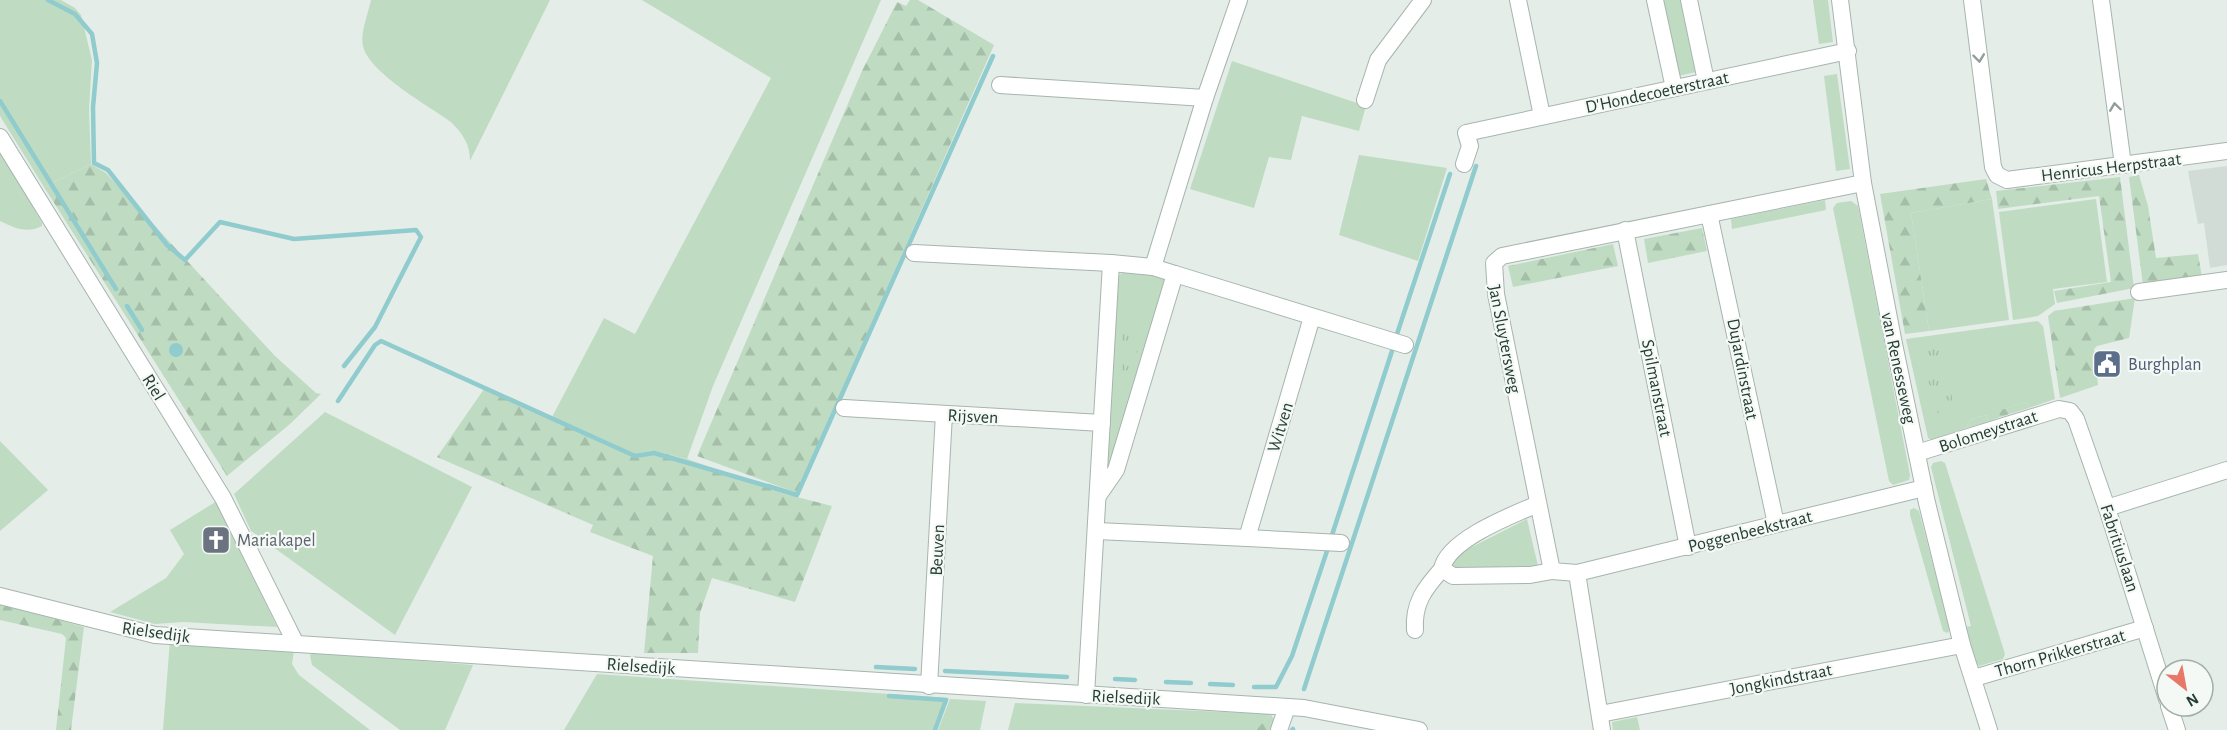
<svg xmlns="http://www.w3.org/2000/svg" width="2227" height="730" font-family="'Alegreya Sans',sans-serif">
  <defs>
    <pattern id="forest-firs" width="22" height="20" patternUnits="userSpaceOnUse" patternTransform="scale(1.5)"><rect width="22" height="20" fill="#bfdcc3"/><path d="M5 1l3.5 6h-7zM16 11l3.5 6h-7z" fill="#a4bea8"/></pattern>
    <pattern id="park-tufts" width="24" height="20" patternUnits="userSpaceOnUse" patternTransform="scale(1.5)"><rect width="24" height="20" fill="#bfdcc3"/><path d="M3 7l-1-3M5 7V3M7 7l1-3M15 17l-1-3M17 17v-4M19 17l1-3" fill="none" stroke="#a4bea8"/></pattern>
  </defs>
  <rect width="100%" height="100%" fill="#e4ede8"/>
  <polygon fill="#d2dcd7" points="2227,166 2227,265 2210,268 2204,223 2198,224 2188,171"/>
  <g fill="#bfdcc3">
    <polygon points="0,0 61,0 75,8 81,15 92,60 89,109 91,164 44,187 0,116"/>
    <path d="M 371,0 L 550,0 L 470,161 C 470,144 463,134 451,122 C 429,106 369,73 363,46 C 360,33 368,14 371,0 Z"/>
    <polygon points="642,0 881,0 713,386 687,459 654,451 631,454 551,419 604,318 635,334 771,78"/>
    <polygon points="1662,0 1682,0 1696,72 1678,76"/>
    <polygon points="1813,0 1828,0 1833,42 1819,44"/>
    <polygon points="1232,61 1366,106 1359,131 1302,116 1291,160 1269,157 1254,208 1190,189"/>
    <polygon points="1837,74 1850,169 1836,171 1824,76"/>
    <path d="M 0,150 L 42,223 L 42,226 C 26,234 15,228 0,221 Z"/>
    <polygon points="1359,155 1447,168 1418,261 1339,235"/>
    <polygon points="1992,199 2009,320 1929,331 1911,213"/>
    <polygon points="2096,199 2107,282 2053,289 2055,304 2038,316 2013,320 1999,212"/>
    <polygon points="1825,200 1826,210 1732,229 1731,219"/>
    <polygon points="1851,201 1858,206 1910,475 1909,480 1893,485 1889,481 1833,208 1837,203"/>
    <polygon points="1128,270 1161,277 1165,281 1107,472 1117,276"/>
    <polygon points="2038,321 2043,326 2055,399 2029,408 2027,402 1999,411 2000,417 1988,422 1986,415 1970,420 1966,428 1932,440 1928,438 1906,339"/>
    <polygon points="325,412 472,487 395,635 251,531 234,494"/>
    <polygon points="0,441 48,490 0,531"/>
    <polygon points="1941,461 1945,463 2005,654 2003,659 1979,666 1975,661 1966,627 1971,626 1931,467 1933,463"/>
    <polygon points="217,501 277,627 183,622 155,624 110,612 166,578 184,554 170,530"/>
    <polygon points="1914,508 1919,511 1950,630 1947,633 1943,631 1910,515 1910,510"/>
    <polygon points="1527,519 1538,566 1454,568 1450,558"/>
    <polygon points="170,640 294,651 292,664 299,675 370,730 163,730"/>
    <polygon points="314,652 473,665 445,730 400,730 312,665 310,655"/>
    <polygon points="597,674 949,698 936,730 564,730"/>
    <polygon points="950,699 986,701 980,730 938,730"/>
    <polygon points="1015,703 1271,714 1256,730 1008,730"/>
    <polygon points="1637,717 1640,730 1613,730 1612,722"/>
  </g>
  <g fill="url(#forest-firs)">
    <polygon points="910,0 918,0 994,45 797,493 697,456 862,71 897,2 906,6"/>
    <polygon points="91,164 106,173 275,356 316,393 321,394 290,424 227,476 44,187"/>
    <polygon points="2139,175 2148,206 2156,258 2198,254 2202,277 2143,285 2129,177"/>
    <polygon points="2120,177 2134,288 2057,303 2054,291 2111,282 2099,196 1998,209 1996,191"/>
    <polygon points="1986,179 1992,199 1911,213 1929,331 1905,334 1880,194"/>
    <polygon points="1702,228 1707,251 1648,263 1644,239"/>
    <polygon points="1613,244 1618,266 1513,287 1508,266"/>
    <polygon points="2135,298 2129,338 2097,346 2094,349 2098,385 2060,398 2048,316 2054,311"/>
    <polygon points="484,389 631,454 654,451 687,459 797,497 832,506 795,602 712,578 700,613 698,653 644,653 653,556 590,532 593,525 437,457"/>
    <polygon points="2027,402 2029,408 2000,417 1998,411"/>
    <polygon points="1986,415 1988,422 1966,428 1970,420"/>
    <polygon points="0,603 84,627 71,730 56,730 66,638 62,634 0,620"/>
    <polygon points="1271,714 1275,722 1273,730 1256,730"/>
  </g>
  <g fill="url(#park-tufts)">
    <polygon points="1133,326 1141,334 1134,367 1124,372 1118,364 1123,331"/>
    <polygon points="1940,346 1955,410 1938,414 1919,350"/>
  </g>
  <circle fill="#90cbcd" cx="176" cy="350" r="7"/>
  <g fill="none" stroke-linecap="round" stroke-linejoin="round">
    <g stroke="#90cbcd" stroke-width="4.5">
      <polyline points="48,0 75,14 92,34 97,63 93,107 94,163 108,170 167,245 185,260 220,222 294,239 416,230 421,237 375,327 344,366"/>
      <polyline points="0,101 116,289"/>
      <polyline points="127,306 142,330"/>
      <polyline points="1397,334 1450,174"/>
      <polyline points="338,401 375,345 381,341 635,456 654,453 767,486"/>
      <polyline points="768,486 797,495 993,56"/>
      <polyline points="1332,535 1392,351"/>
      <polyline points="876,667 915,669"/>
      <polyline points="945,671 1067,677"/>
      <polyline points="1115,679 1135,680"/>
      <polyline points="1166,682 1191,683"/>
      <polyline points="1210,684 1233,685"/>
      <polyline points="1254,687 1276,687 1292,656 1327,551"/>
      <polyline points="1304,689 1476,166"/>
      <polyline points="889,696 946,700 935,730"/>
      <polyline points="1292,730 1293,729"/>
    </g>
    <g stroke="#a7b5ae" stroke-width="18">
      <g id="street">
        <polyline points="1518,0 1542,116"/>
        <polyline points="1655,0 1674,88"/>
        <polyline points="1689,0 1706,81"/>
        <polyline points="1840,0 1863,183 1893,339 1927,503 1962,645 1989,730"/>
        <polyline points="1972,0 1993,167 1997,175 2007,180 2227,151"/>
        <polyline points="2101,0 2123,165"/>
        <polyline points="1000,85 1205,98"/>
        <polyline points="1365,100 1378,60 1423,0"/>
        <polyline points="0,137 223,498 296,644"/>
        <polyline points="1464,164 1470,146 1466,133 1848,51"/>
        <polyline points="1709,214 1776,524"/>
        <polyline points="1625,230 1688,547"/>
        <polyline points="914,253 1111,263 1153,267 1175,274 1116,470 1098,496"/>
        <polyline points="1153,267 1205,98 1239,0"/>
        <polyline points="1175,274 1405,345"/>
        <polyline points="2139,292 2227,280"/>
        <polyline points="844,408 1102,423"/>
        <polyline points="1917,453 2059,409 2070,411 2076,419 2107,508 2167,699"/>
        <path d="M 1538,504 C 1512,515 1447,540 1442,569 L 1453,576 L 1530,575 L 1552,571"/>
        <polyline points="2107,508 2227,470"/>
        <polyline points="1097,531 1247,538 1312,317"/>
        <polyline points="1247,538 1341,543"/>
        <polyline points="1577,573 1924,488"/>
        <polyline points="0,596 155,635 1304,708 1419,730"/>
        <path d="M 1415,630 C 1413,603 1425,588 1442,569"/>
        <polyline points="1974,678 2145,628"/>
        <polyline points="929,686 944,414"/>
        <polyline points="1086,695 1111,263"/>
        <polyline points="2169,706 2177,730"/>
        <polyline points="1600,714 1962,645"/>
        <polyline points="1279,730 1287,707"/>
        <polyline points="1602,730 1577,573 1552,571 1496,294 1494,263 1502,256 1863,183"/>
      </g>
    </g>
    <use href="#street" stroke="#fff" stroke-width="16"/>
  </g>
  <defs><path id="oneway-chevron" d="M-2-3.5L2.5 0L-2 3.5" fill="none" stroke-width="1.6" stroke-linecap="round" stroke-linejoin="round" transform="scale(1.5)"/></defs>
  <g stroke="#929e9a">
    <use href="#oneway-chevron" transform="translate(1979 58) rotate(83)"/>
    <use href="#oneway-chevron" transform="translate(2115 107) rotate(-98)"/>
  </g>
  <defs>
    <g id="civic-square" transform="scale(1.5)"><rect x="-9" y="-9" width="18" height="18" rx="4" fill="#5c6f8a" stroke="#f5f9f6"/><path d="M-.6-6.5H3V-4.5H.6V-3L4-1V1h2V6H-6V1h2V-1L-.6-3ZM-1.2 2.5V6h2.4V2.5Z" fill="#fff"/></g>
    <g id="church-square" transform="scale(1.5)"><rect x="-9" y="-9" width="18" height="18" rx="4" fill="#6b7280" stroke="#f5f9f6"/><path d="M-1.2-6h2.4v3.5h3.3v2.4h-3.3V6h-2.4V-.1h-3.3v-2.4h3.3Z" fill="#fff"/></g>
  </defs>
  <g fill-rule="evenodd">
    <use href="#civic-square" x="2107" y="364"/>
    <use href="#church-square" x="216" y="540"/>
  </g>
  <g text-anchor="middle" stroke-width="4.5" stroke-linejoin="round" paint-order="stroke">
    <g font-size="18" fill="#253d34" stroke="#f5f9f6">
      <text transform="translate(1657 92) rotate(-12)" y="6">D'Hondecoeterstraat</text>
      <text transform="translate(2111 167) rotate(-7)" y="6">Henricus Herpstraat</text>
      <text transform="translate(1505 339) rotate(79)" y="6">Jan Sluytersweg</text>
      <text transform="translate(1899 368) rotate(78)" y="6">van Renesseweg</text>
      <text transform="translate(1743 369) rotate(79)" y="6">Dujardinstraat</text>
      <text transform="translate(154 387) rotate(58)" y="6">Riel</text>
      <text transform="translate(1657 388) rotate(79)" y="6">Spilmanstraat</text>
      <text transform="translate(973 416) rotate(3)" y="6">Rijsven</text>
      <text transform="translate(1280 427) rotate(-73)" y="6">Witven</text>
      <text transform="translate(1988 431) rotate(-18)" y="6">Bolomeystraat</text>
      <text transform="translate(1750 531) rotate(-14)" y="6">Poggenbeekstraat</text>
      <text transform="translate(2120 548) rotate(72)" y="6">Fabritiuslaan</text>
      <text transform="translate(937 550) rotate(-87)" y="6">Beuven</text>
      <text transform="translate(156 632) rotate(8)" y="6">Rielsedijk</text>
      <text transform="translate(2060 653) rotate(-16)" y="6">Thorn Prikkerstraat</text>
      <text transform="translate(641 666) rotate(4)" y="6">Rielsedijk</text>
      <text transform="translate(1781 679) rotate(-11)" y="6">Jongkindstraat</text>
      <text transform="translate(1126 697) rotate(3)" y="6">Rielsedijk</text>
    </g>
    <g font-size="18" fill="#4e5e75" stroke="#f5f9f6" text-anchor="start">
      <text x="2128" y="370">Burghplan</text>
    </g>
    <g font-size="18" fill="#5b616d" stroke="#f5f9f6" text-anchor="start">
      <text x="237" y="546">Mariakapel</text>
    </g>
  </g>
  <g transform="translate(2185 688) rotate(149)"><circle r="28" fill="#f5f9f6" stroke="#a2aea8" stroke-width="1.5"/>
  <path d="M0-4.5L10 22L0 15L-10 22Z" fill="#e87767"/>
  <text y="-9" font-size="16" font-weight="bold" text-anchor="middle" fill="#253d34">N</text>
  </g>
</svg>
